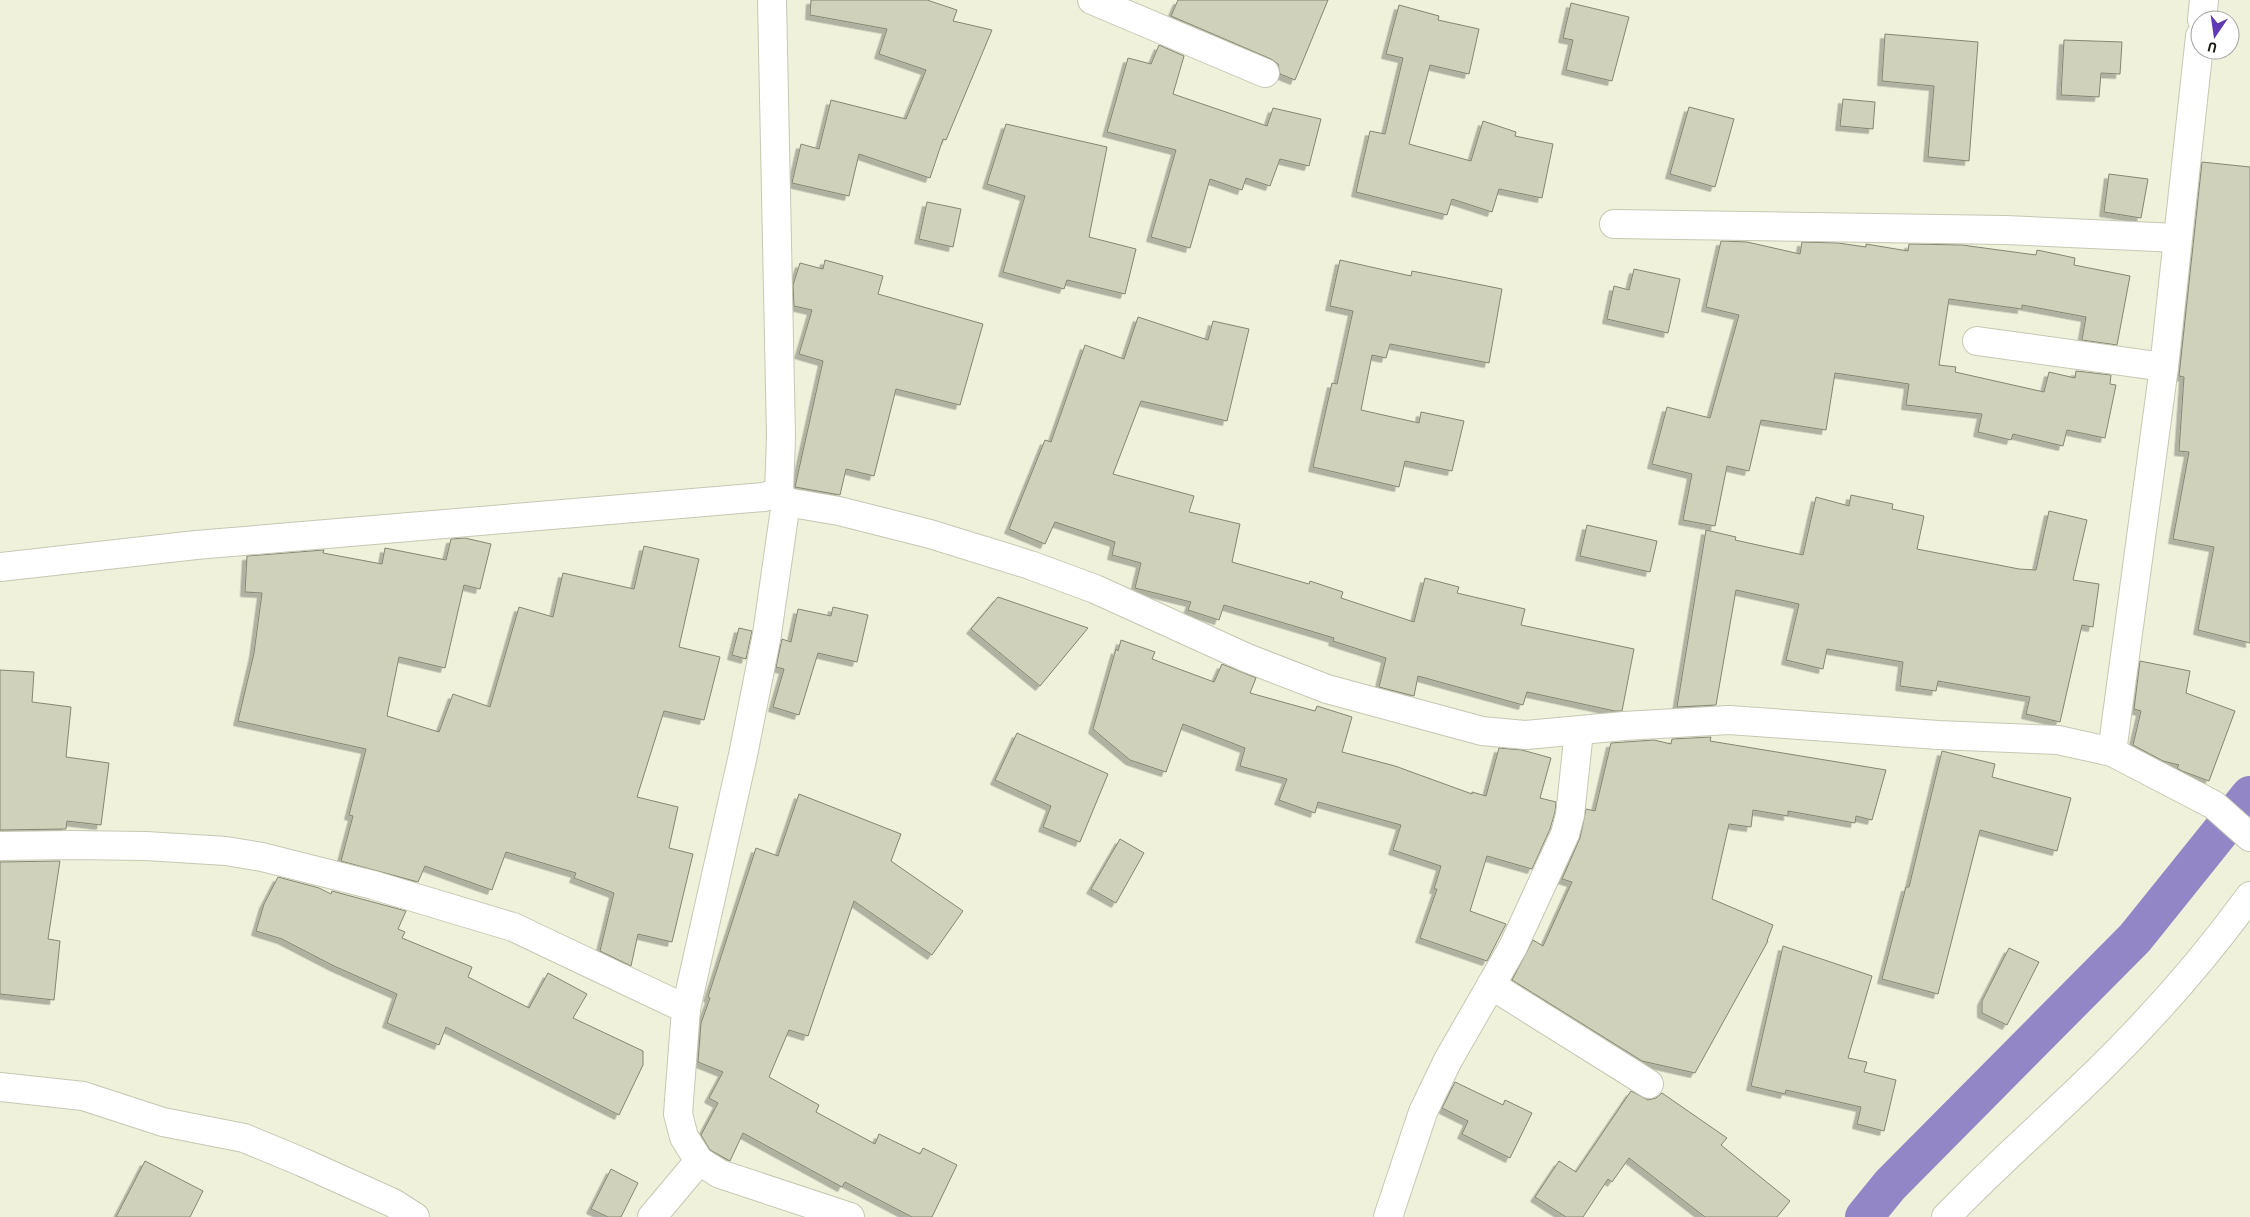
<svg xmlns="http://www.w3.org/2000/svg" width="2250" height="1217" font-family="'Titillium Web',sans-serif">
  <defs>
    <filter id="shadow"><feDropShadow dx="-4.5" dy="4.5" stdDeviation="0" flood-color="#0004"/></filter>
  </defs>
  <rect width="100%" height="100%" fill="#eff1db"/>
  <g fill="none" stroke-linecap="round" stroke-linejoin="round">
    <polyline stroke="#9386c7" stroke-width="38" points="1864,1217 1890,1185 2135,938 2250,795"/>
  </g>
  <g fill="#cfd1bb" stroke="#858672" filter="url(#shadow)">
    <polygon points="811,0 927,0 957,10 953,21 992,30 946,140 943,139 930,178 859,154 849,196 792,183 801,144 819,149 831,100 906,119 926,70 879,54 887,29 810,15"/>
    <polygon points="1178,0 1328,0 1295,80 1280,74 1278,64 1271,59 1171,16"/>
    <polygon points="1571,3 1629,17 1612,81 1566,70 1573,40 1563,38"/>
    <polygon points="1399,5 1439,16 1438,20 1479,29 1469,74 1430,65 1409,144 1471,161 1483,121 1516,132 1515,136 1553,144 1542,198 1499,189 1492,212 1452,199 1447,215 1356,192 1370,131 1385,134 1403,58 1386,54"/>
    <polygon points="1885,34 1978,42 1969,161 1928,157 1934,86 1882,81"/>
    <polygon points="2064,40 2122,42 2120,74 2101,73 2099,97 2061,95"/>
    <polygon points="1159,45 1184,56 1173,94 1267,126 1273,108 1321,119 1309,166 1280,159 1270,186 1246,178 1242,190 1210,179 1190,248 1151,237 1176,150 1107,132 1128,58 1151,64"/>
    <polygon points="1843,99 1875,102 1873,129 1840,126"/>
    <polygon points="1689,107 1734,119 1715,187 1670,174"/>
    <polygon points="1006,124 1107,147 1089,237 1136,249 1125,294 1067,280 1064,289 1003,272 1025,196 987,184"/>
    <polygon points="2202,162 2250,167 2250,643 2198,630 2214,547 2173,539 2189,452 2179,451 2184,377 2179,376"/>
    <polygon points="2109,174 2148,179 2141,218 2104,212"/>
    <polygon points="927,202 961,209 953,247 919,239"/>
    <polygon points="1721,241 1747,242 1800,254 1802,242 1838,243 1866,247 1866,244 1908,251 1909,244 1962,245 2036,255 2037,250 2075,258 2074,265 2130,276 2117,345 2082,340 2086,317 2022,305 2022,309 1949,299 1939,365 1956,367 1955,372 2044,392 2049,372 2075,378 2076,371 2111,375 2110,384 2116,385 2105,438 2067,430 2063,446 2013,434 2011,440 1978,432 1982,414 1906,405 1909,384 1835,373 1826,430 1761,420 1749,471 1727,466 1715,526 1683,520 1692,474 1652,464 1667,407 1710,418 1739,315 1706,307"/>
    <polygon points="825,260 883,276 878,294 983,324 960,405 896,389 874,476 846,469 840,495 795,487 823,361 799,354 812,310 794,306 793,285 800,263 823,269"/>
    <polygon points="1340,260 1411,276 1412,271 1502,289 1489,363 1390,344 1386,358 1372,355 1361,410 1419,423 1421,412 1464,421 1452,471 1405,461 1399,487 1313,467 1332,383 1337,384 1353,311 1330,306"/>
    <polygon points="1634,269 1680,279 1668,333 1607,319 1614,286 1629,290"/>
    <polygon points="1138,317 1208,340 1213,321 1249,329 1227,421 1141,401 1113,474 1194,496 1189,512 1240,524 1232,562 1309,584 1310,581 1343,592 1341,598 1414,622 1425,578 1459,587 1457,593 1525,609 1521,625 1634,649 1622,711 1615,711 1527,692 1523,705 1418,676 1414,696 1379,687 1386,658 1333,641 1334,638 1224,605 1219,620 1188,610 1191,602 1135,588 1141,563 1112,555 1115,542 1055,522 1045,544 1009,529 1045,440 1051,442 1085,345 1124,359"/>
    <polygon points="1851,495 1893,504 1892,509 1924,516 1917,549 2019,569 2036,570 2049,511 2087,520 2073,580 2099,584 2093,627 2082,625 2060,722 2026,714 2030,697 1938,681 1936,691 1900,686 1903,662 1827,649 1823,669 1786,660 1799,604 1736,590 1716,705 1677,707 1706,530 1736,537 1735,540 1803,555 1816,497 1849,506"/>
    <polygon points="1587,525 1657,541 1650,572 1580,556"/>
    <polygon points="465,538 491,544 480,589 464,585 445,668 399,657 387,716 439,732 453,694 490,707 519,607 553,617 563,573 634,589 644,546 699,559 679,647 720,657 704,720 664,711 637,797 678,807 669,848 693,854 672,942 638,934 631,966 600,951 614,893 574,878 576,873 506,852 492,890 425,866 418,882 341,861 353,816 349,815 366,749 238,721 254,653 262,593 245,592 247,556 324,550 323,553 382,564 385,548 446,560 451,539"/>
    <polygon points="998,597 1088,628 1040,686 971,629"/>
    <polygon points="833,607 868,615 857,662 818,653 799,715 773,707 784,669 776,667 782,639 791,642 798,609 831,616"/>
    <polygon points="739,628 752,631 746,659 732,655"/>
    <polygon points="1121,640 1155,652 1152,659 1214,682 1222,664 1256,678 1250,693 1315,711 1317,706 1352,717 1342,752 1395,766 1472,794 1472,792 1486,796 1499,748 1522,750 1551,758 1540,798 1556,802 1555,812 1550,829 1532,869 1487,856 1470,911 1506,924 1487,961 1420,938 1437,889 1434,889 1441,866 1393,850 1401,825 1318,802 1315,813 1279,800 1287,779 1240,766 1245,748 1183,724 1166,772 1130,760 1093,729 1116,649 1118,651"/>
    <polygon points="2140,661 2190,671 2186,693 2235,711 2209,781 2182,771 2177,768 2179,765 2163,761 2133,745 2141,711 2134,709"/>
    <polygon points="0,670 34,672 32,702 71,707 66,757 109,763 101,825 67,821 66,829 0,830"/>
    <polygon points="1017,733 1108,774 1080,842 1043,827 1051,806 995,780"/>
    <polygon points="1711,737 1710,741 1886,770 1872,820 1856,816 1855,823 1788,811 1788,816 1753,810 1751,827 1729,824 1712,899 1773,925 1767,941 1768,941 1695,1073 1642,1061 1512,980 1533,940 1543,946 1572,882 1562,879 1580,838 1586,809 1595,811 1611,743 1654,740 1671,744 1672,739"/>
    <polygon points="1942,751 1995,764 1992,777 2071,798 2057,851 1980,830 1938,994 1882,979 1906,887 1909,887"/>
    <polygon points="799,794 901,834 891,861 963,911 932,955 854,901 808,1036 789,1030 769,1077 819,1105 816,1112 875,1144 879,1134 920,1154 923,1148 957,1165 932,1217 912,1217 845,1182 842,1187 743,1133 730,1161 710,1150 701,1135 718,1103 709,1098 723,1072 698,1062 701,1023 710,998 708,997 756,848 778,856"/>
    <polygon points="1120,839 1144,853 1116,903 1091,889"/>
    <polygon points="60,861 48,939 60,941 54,1000 0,994 0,862"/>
    <polygon points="278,877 319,888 331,894 332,891 406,911 398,929 405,932 402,938 472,967 468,977 529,1008 548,973 587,994 573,1018 643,1051 643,1065 619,1115 446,1027 439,1045 387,1023 397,994 334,966 282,939 256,931 264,904"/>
    <polygon points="1783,946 1872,976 1848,1058 1867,1062 1864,1072 1896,1080 1884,1131 1857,1124 1861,1107 1786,1090 1785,1094 1751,1086"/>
    <polygon points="2009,948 2039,962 2007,1025 1982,1013 1982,1001"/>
    <polygon points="1455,1082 1503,1105 1505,1100 1532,1113 1510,1158 1462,1134 1468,1121 1442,1108"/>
    <polygon points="1631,1091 1648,1100 1656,1098 1662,1093 1727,1138 1721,1145 1790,1201 1777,1217 1705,1217 1629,1158 1612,1182 1608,1179 1583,1217 1566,1217 1535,1197 1559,1161 1576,1172"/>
    <polygon points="145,1161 203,1191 190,1217 116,1217"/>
    <polygon points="611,1169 638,1183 621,1217 608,1217 591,1209"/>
  </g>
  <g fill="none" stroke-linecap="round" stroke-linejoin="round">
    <g stroke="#c6c8b3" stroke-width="30">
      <g id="minor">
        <polyline points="772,0 781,437 779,492 786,502 839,511 930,534 1030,565 1095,589 1247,658 1327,689 1482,731 1526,735 1624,726 1729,720 1938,735 2058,740 2112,752 2164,367 2200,36"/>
        <polyline points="1092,0 1265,73"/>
        <polyline points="2202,20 2204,0"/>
        <polyline points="1614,224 2005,230 2177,238"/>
        <polyline points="1977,341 2164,367"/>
        <polyline points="786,502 767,634 743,755 686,1009 678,1114 684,1137 699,1161 720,1174 850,1217"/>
        <polyline points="0,567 196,545 764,497 779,492"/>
        <polyline points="2112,752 2214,805 2250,837"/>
        <polyline points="0,846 70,845 146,846 226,851 262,857 373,885 513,927 686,1009"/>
        <polyline points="1491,985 1649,1084"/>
        <polyline points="0,1087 83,1096 163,1122 244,1138 302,1162 393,1203 415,1217"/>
        <polyline points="652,1217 699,1161"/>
        <polyline points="1388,1217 1423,1112 1448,1060 1513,947 1565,834 1570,815 1579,731"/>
        <path d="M 1946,1217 C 1995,1166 2048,1120 2099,1070 C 2153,1017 2205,958 2250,896"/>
      </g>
    </g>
    <use href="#minor" stroke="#fff" stroke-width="28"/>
  </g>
  <g transform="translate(2215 35) rotate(193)"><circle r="24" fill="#ffffff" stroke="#a3a3a0"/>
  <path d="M0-4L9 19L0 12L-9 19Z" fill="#5f3ab2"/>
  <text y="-8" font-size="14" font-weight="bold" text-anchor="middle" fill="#181911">U</text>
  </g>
</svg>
